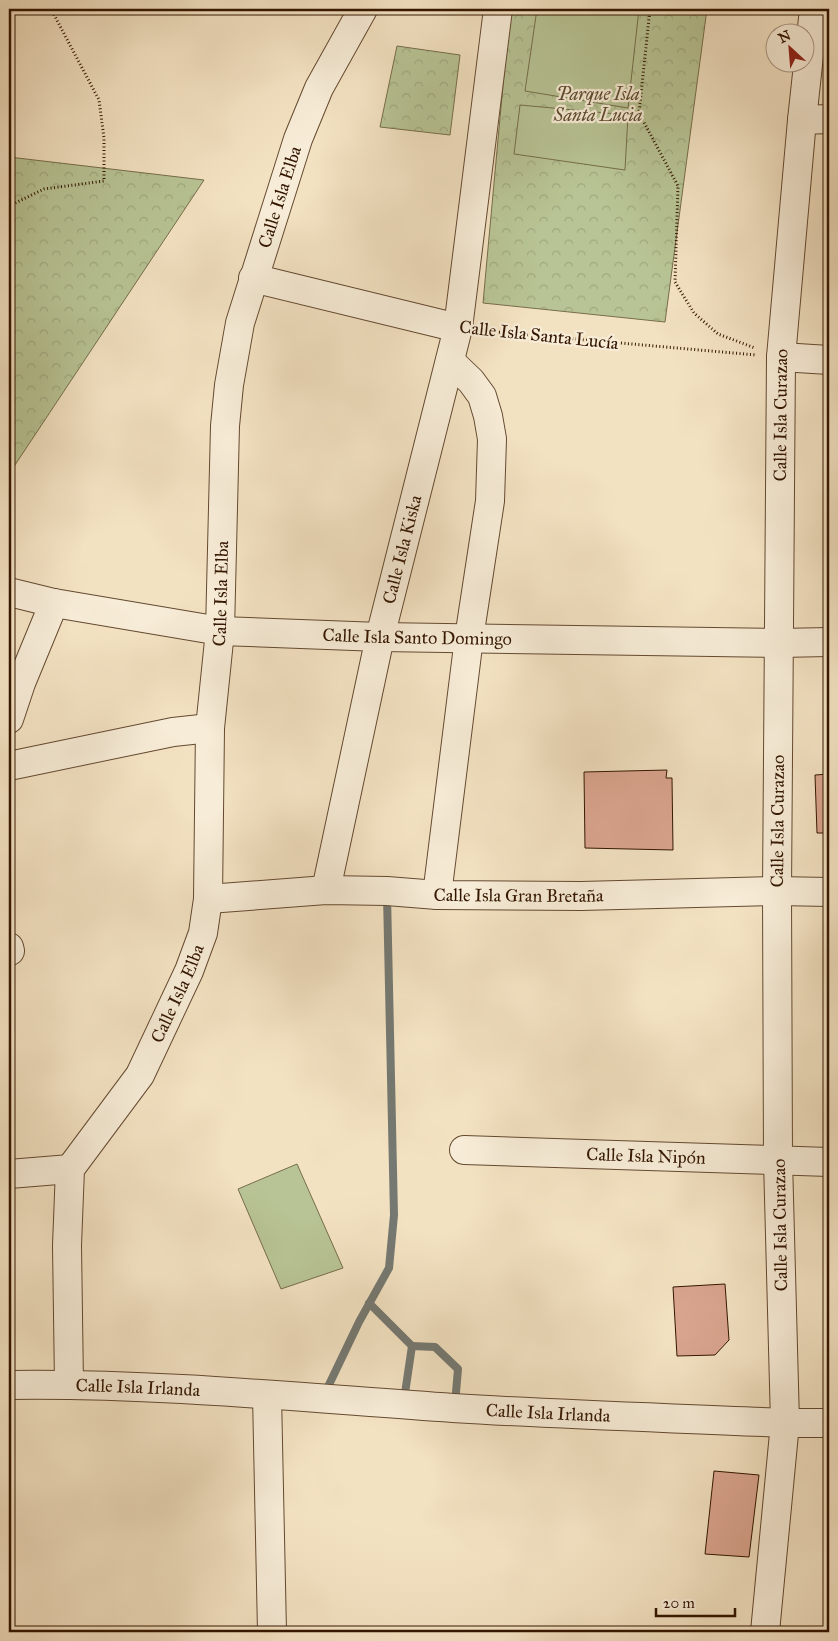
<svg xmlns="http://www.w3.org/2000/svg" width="838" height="1641" font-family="'IM FELL Great Primer',serif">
  <defs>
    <pattern id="forest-crowns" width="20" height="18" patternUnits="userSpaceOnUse" patternTransform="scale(1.25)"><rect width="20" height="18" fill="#b8c495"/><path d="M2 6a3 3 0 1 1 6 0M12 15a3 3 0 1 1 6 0" fill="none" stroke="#9fa87f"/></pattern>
  </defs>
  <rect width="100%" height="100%" fill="#f3e2c2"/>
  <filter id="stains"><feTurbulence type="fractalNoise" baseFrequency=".004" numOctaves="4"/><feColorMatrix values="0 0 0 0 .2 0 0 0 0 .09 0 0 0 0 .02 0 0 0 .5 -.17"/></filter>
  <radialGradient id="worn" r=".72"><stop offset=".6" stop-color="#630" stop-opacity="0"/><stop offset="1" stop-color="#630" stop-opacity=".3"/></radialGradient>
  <g fill="url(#forest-crowns)" stroke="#766d4a">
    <polygon points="510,9 707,9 665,322 483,303"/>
    <polygon points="397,46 460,55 450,135 380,127"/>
    <polygon points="9,157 204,180 9,474"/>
  </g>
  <g fill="#b8c495" stroke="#766d4a">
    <polygon points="537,9 639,9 628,108 525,91"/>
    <polygon points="520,105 628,115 625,170 514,154"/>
    <polygon points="297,1164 343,1268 281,1289 238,1189"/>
  </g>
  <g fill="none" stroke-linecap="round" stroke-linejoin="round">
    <g stroke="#757972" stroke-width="8">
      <polyline points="369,1303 412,1346 404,1400"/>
      <polyline points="412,1346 435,1347 458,1369 455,1404"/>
      <polyline points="325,1393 359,1322 389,1268 394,1215 387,895"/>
    </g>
  </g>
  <g fill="#daa58f" stroke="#341600">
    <polygon points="667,770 666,778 672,778 673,850 585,848 584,772"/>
    <polygon points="829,774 829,848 826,833 817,833 815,775"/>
    <polygon points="725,1284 729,1340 715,1355 677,1356 673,1287"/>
    <polygon points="714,1471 759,1475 749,1557 705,1554"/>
  </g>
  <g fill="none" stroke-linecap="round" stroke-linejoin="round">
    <g stroke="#644930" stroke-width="30">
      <g id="minor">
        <polyline points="802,120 829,119"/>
        <polyline points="253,278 458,328"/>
        <polyline points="781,357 829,360"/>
        <path id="s1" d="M 9,592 L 54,603 L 220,631 L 380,637 L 779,643 L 829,642"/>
        <polyline points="9,719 21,683 54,603"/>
        <polyline points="9,766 173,732 210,728"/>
        <path id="s2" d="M 326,890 L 380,637 L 458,328 L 498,9"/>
        <polyline points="437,895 469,638 490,501 492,439 488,416 482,396 471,381 450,361"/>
        <path id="s3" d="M 208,899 L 326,890 L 387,891 L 437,895 L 581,896 L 777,891 L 829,892"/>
        <polyline points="9,947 10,951"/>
        <path id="s4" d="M 464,1150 L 829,1162"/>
        <polyline points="9,1174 70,1169"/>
        <path id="s5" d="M 69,1384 L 67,1245 L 70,1169 L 140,1075 L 189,971 L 203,933 L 208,899 L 210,728 L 220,631 L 225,426 L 229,385 L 240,323 L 298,139 L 319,88 L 363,9"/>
        <path id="s6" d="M 9,1385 C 157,1383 306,1398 453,1408 C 564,1415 675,1418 785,1423 L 829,1423"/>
        <polyline points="267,1395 272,1632"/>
        <path id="s7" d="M 765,1632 L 785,1423 L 778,1160 L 777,891 L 781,357 L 802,120 L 814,9"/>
      </g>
    </g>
    <g stroke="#341600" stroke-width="3" stroke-dasharray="1 2.5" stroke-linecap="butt">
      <polyline points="650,9 639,113 678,186 675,282 694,313 718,334 755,348"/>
      <polyline points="9,206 44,189 104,181 104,138 99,100 51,9"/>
      <polyline points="485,331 756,355"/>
    </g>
    <use href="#minor" stroke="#f7ecd7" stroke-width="28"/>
  </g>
  <g text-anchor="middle" stroke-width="4.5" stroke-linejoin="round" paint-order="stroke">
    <g font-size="18" font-style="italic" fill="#5c4a2d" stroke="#f7ecd7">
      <text x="598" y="100">Parque Isla<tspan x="598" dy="21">Santa Lucia</tspan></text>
    </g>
    <g font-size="18" fill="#341600" stroke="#f7ecd7">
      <text dy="6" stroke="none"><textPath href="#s5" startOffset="1232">Calle Isla Elba</textPath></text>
      <text transform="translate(539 335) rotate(6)" y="6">Calle Isla Santa Lucía</text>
      <text dy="6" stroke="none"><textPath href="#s7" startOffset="1218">Calle Isla Curazao</textPath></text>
      <text dy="6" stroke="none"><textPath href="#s2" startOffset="349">Calle Isla Kiska</textPath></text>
      <text dy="6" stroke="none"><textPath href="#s5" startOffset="828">Calle Isla Elba</textPath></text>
      <text dy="6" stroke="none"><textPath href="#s1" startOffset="412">Calle Isla Santo Domingo</textPath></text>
      <text dy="6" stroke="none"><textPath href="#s7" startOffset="812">Calle Isla Curazao</textPath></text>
      <text dy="6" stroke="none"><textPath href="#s3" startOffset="311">Calle Isla Gran Bretaña</textPath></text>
      <text dy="6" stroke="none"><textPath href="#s5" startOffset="422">Calle Isla Elba</textPath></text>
      <text dy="6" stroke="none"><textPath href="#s4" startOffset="182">Calle Isla Nipón</textPath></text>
      <text transform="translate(780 1225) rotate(-91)" y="6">Calle Isla Curazao</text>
      <text dy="6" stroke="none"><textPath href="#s6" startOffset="129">Calle Isla Irlanda</textPath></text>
      <text dy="6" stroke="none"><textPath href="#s6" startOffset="540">Calle Isla Irlanda</textPath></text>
    </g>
  </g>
  <rect width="838" height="1641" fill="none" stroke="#f3e2c2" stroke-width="30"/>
  <rect x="10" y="10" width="818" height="1621" fill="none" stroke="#341600" stroke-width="2.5"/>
  <rect x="15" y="15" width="808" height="1611" fill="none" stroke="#341600"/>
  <g transform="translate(790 48) rotate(334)"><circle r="24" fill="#f7ecd7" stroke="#a99681"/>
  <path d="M0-4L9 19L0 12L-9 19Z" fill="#8f2418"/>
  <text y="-8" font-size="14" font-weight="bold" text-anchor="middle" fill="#341600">N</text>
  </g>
  <path d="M656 1608v8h79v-8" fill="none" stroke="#341600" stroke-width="2.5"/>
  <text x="663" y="1608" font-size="15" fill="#341600" stroke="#f7ecd7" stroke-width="4" paint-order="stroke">20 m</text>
  <rect width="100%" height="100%" filter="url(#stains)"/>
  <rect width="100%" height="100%" fill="url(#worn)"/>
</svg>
